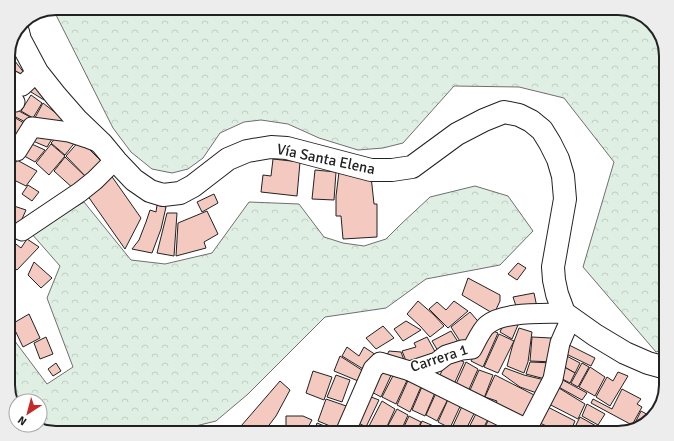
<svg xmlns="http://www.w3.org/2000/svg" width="674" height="441" font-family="Signika,sans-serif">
  <defs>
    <pattern id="forest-crowns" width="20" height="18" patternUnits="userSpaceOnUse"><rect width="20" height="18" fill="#e0efe3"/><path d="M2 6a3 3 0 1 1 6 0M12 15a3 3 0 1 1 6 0" fill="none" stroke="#c0cdc2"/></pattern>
  </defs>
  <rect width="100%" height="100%" fill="#fff"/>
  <g fill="url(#forest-crowns)" stroke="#6f6f6f">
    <polygon points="56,8 618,8 645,16 666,53 666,349 656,352 583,267 614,162 564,98 519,87 454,86 403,143 383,148 358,150 319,138 288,124 261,120 244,122 220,133 203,158 188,169 172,173 152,169 131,152 113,128 53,9"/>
    <polygon points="475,186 508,196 533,231 500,265 426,279 386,308 325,317 248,394 216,421 167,433 56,433 30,425 40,425 40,401 16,402 8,388 8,332 47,384 73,367 47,298 60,266 31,233 84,202 131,260 165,264 212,253 249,202 299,204 324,237 343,243 364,246 386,239 400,225 430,197"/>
  </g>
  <g fill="#f3c9c0" stroke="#222">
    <polygon points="8,52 28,78 8,78"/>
    <polygon points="34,79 47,94 44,100 23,87"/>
    <polygon points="31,95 42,103 33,118 21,111"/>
    <polygon points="43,103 66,121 57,132 31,125"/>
    <polygon points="17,104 21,106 19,111 32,118 29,124 12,115"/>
    <polygon points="12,116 29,126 21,141 8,133 8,123"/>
    <polygon points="63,130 76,141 65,155 51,143"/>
    <polygon points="55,134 47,147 28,139"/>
    <polygon points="80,140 106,166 90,181 66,156"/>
    <polygon points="25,141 45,150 35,162 19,153"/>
    <polygon points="51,144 65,156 49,175 36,163"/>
    <polygon points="65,157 87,178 75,190 54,171"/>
    <polygon points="273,159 300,162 297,196 261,192 263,175 271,176"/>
    <polygon points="17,160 37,171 26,186 8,177"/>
    <polygon points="315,170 336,172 334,200 312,199"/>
    <polygon points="108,171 141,218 125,249 85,192"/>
    <polygon points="339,172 371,176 374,204 377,204 377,237 343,239 341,216 336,216 336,196"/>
    <polygon points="28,185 39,192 32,201 22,194"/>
    <polygon points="214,194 218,203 202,212 197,202"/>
    <polygon points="8,204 26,210 18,228 8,225"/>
    <polygon points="157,205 166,207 161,229 152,253 132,249 139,240 146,222 150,210 156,212"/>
    <polygon points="207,211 218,234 204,242 206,248 176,256 178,223"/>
    <polygon points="167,213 177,213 174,256 157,253"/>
    <polygon points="8,238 21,248 27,239 39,247 17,270 8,263"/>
    <polygon points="34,262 52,278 41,288 28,275"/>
    <polygon points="518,263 526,268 517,280 508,274"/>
    <polygon points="468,278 500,295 500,301 494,314 462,295"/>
    <polygon points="534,293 538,312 517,309 513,297"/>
    <polygon points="418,301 434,315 444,326 430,337 420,326 407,314"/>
    <polygon points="454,301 468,311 448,328 429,309 437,302 446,310"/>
    <polygon points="470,312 483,327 463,346 451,327"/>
    <polygon points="29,314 40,338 23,347 12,324"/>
    <polygon points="406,321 421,330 403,341 394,329"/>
    <polygon points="505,321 518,325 512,339 500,332"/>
    <polygon points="383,326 394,338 376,349 366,338"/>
    <polygon points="519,328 532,332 528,362 524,373 507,366 513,344"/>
    <polygon points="488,329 498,333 483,367 471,361"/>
    <polygon points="451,331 460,345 441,356 432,341"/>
    <polygon points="499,334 514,341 498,373 484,367"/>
    <polygon points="46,337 53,354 40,359 34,343"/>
    <polygon points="427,337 438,357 409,368 402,351 416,347 414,343"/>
    <polygon points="532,337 551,338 554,362 530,361"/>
    <polygon points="565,343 595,358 591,366 562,352"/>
    <polygon points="347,347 359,356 364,347 379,357 368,372 342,356"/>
    <polygon points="389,351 401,352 407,368 385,359"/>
    <polygon points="561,353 580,363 575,373 556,362"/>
    <polygon points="449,355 464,362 451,391 436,384"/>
    <polygon points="340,356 368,374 363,383 334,371"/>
    <polygon points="466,362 478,369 465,398 452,393"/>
    <polygon points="530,362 554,363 549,380 526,374"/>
    <polygon points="56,363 61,371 53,376 48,369"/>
    <polygon points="557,363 575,373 570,383 553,374"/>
    <polygon points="582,363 589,367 578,387 571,383"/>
    <polygon points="382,364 394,369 381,397 368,390"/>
    <polygon points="590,367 605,377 595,396 579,387"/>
    <polygon points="505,368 524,375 549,381 545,396 520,387 502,374"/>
    <polygon points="396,370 409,376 396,404 382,397"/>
    <polygon points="479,370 493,375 481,406 466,399"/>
    <polygon points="313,371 332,377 324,400 306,393"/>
    <polygon points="618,372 628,376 610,406 596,397 607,377 613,381"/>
    <polygon points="336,375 350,380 342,402 327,397"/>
    <polygon points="495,375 540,398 524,425 492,411 497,401 485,397"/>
    <polygon points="410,376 423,382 410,412 397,405"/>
    <polygon points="559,378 587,393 582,400 555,385"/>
    <polygon points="280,381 290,390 276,416 263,433 235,433"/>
    <polygon points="424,382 437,388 425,416 412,410"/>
    <polygon points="554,385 585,404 578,419 545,402"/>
    <polygon points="622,389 641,399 637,404 642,407 632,425 591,403 593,399 612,409"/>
    <polygon points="436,393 448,399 437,421 426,415"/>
    <polygon points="366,395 379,400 366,427 353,420"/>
    <polygon points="450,395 463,400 450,428 438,422"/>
    <polygon points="326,399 352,408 342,431 318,421"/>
    <polygon points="382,401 395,409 384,433 376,433 368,428"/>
    <polygon points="464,402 477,408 464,433 463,433 452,428"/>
    <polygon points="542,404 575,421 570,433 562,433 533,420"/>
    <polygon points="587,404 605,414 598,425 582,416"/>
    <polygon points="479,408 491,413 481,433 466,433"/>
    <polygon points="397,409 408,415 400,433 384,433"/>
    <polygon points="641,411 652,417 643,426 643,425 636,421"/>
    <polygon points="492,413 506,422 500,433 488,433 483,431"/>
    <polygon points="286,416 303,416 312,420 306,431 286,429"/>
    <polygon points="409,416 421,422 416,433 401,433"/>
    <polygon points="580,417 605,431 604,433 572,433"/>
    <polygon points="422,421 436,427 434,433 417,433"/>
    <polygon points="317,423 339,432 338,433 314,433"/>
    <polygon points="507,423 521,433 501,433"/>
    <polygon points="535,423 557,433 532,433"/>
    <polygon points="437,428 447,433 435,433"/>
  </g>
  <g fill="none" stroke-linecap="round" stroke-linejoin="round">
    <g stroke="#222" stroke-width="21">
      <g id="minor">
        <polyline points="8,85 13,81 22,86 37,72"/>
        <polyline points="8,98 15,102"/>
        <polyline points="17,151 32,127 69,132 87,138 100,143"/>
        <polyline points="22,231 80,192 95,180 111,164 116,161"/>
        <polyline points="410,371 527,429"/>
        <path d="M 345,433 L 373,369 L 380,362 L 410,371 L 437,362 L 446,355 L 462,350 L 472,349 C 476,342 481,330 487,325 C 504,311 543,314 564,313"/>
        <polyline points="525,433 553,379 560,343 571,318"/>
      </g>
    </g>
    <g stroke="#222" stroke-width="24">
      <polyline id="major" points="18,32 20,40 37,72 56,96 77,120 102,144 116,161 134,180 150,191 163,195 180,193 193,186 228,159 247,151 271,147 287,148 371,170 392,170 412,167 457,134 484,120 504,112 519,115 531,121 542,130 550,143 558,159 563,176 565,199 553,267 554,280 557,294 564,313 595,335 625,353 648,363 666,368"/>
    </g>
    <use href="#minor" stroke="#fff" stroke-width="19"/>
    <use href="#major" stroke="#fff" stroke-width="22"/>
  </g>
  <g text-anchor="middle" stroke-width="3" stroke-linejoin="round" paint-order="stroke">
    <g font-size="15" fill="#222" stroke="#fff">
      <text transform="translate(326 159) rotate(12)" y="5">Vía Santa Elena</text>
      <text transform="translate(439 358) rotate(-18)" y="5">Carrera 1</text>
    </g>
  </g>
  <path d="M0 0H674V441H0ZM56 15H618A41 41 0 0 1 659 56V385A41 41 0 0 1 618 426H56A41 41 0 0 1 15 385V56A41 41 0 0 1 56 15Z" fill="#ededed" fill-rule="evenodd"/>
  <path fill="none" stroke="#222" stroke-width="2" d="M56 15H618A41 41 0 0 1 659 56V385A41 41 0 0 1 618 426H56A41 41 0 0 1 15 385V56A41 41 0 0 1 56 15Z"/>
  <g transform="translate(28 413) rotate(216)"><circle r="19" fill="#ffffff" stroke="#a7a7a7"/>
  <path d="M0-3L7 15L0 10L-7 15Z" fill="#c62828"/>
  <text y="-6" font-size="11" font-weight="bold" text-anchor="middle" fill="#222222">N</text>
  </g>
</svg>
